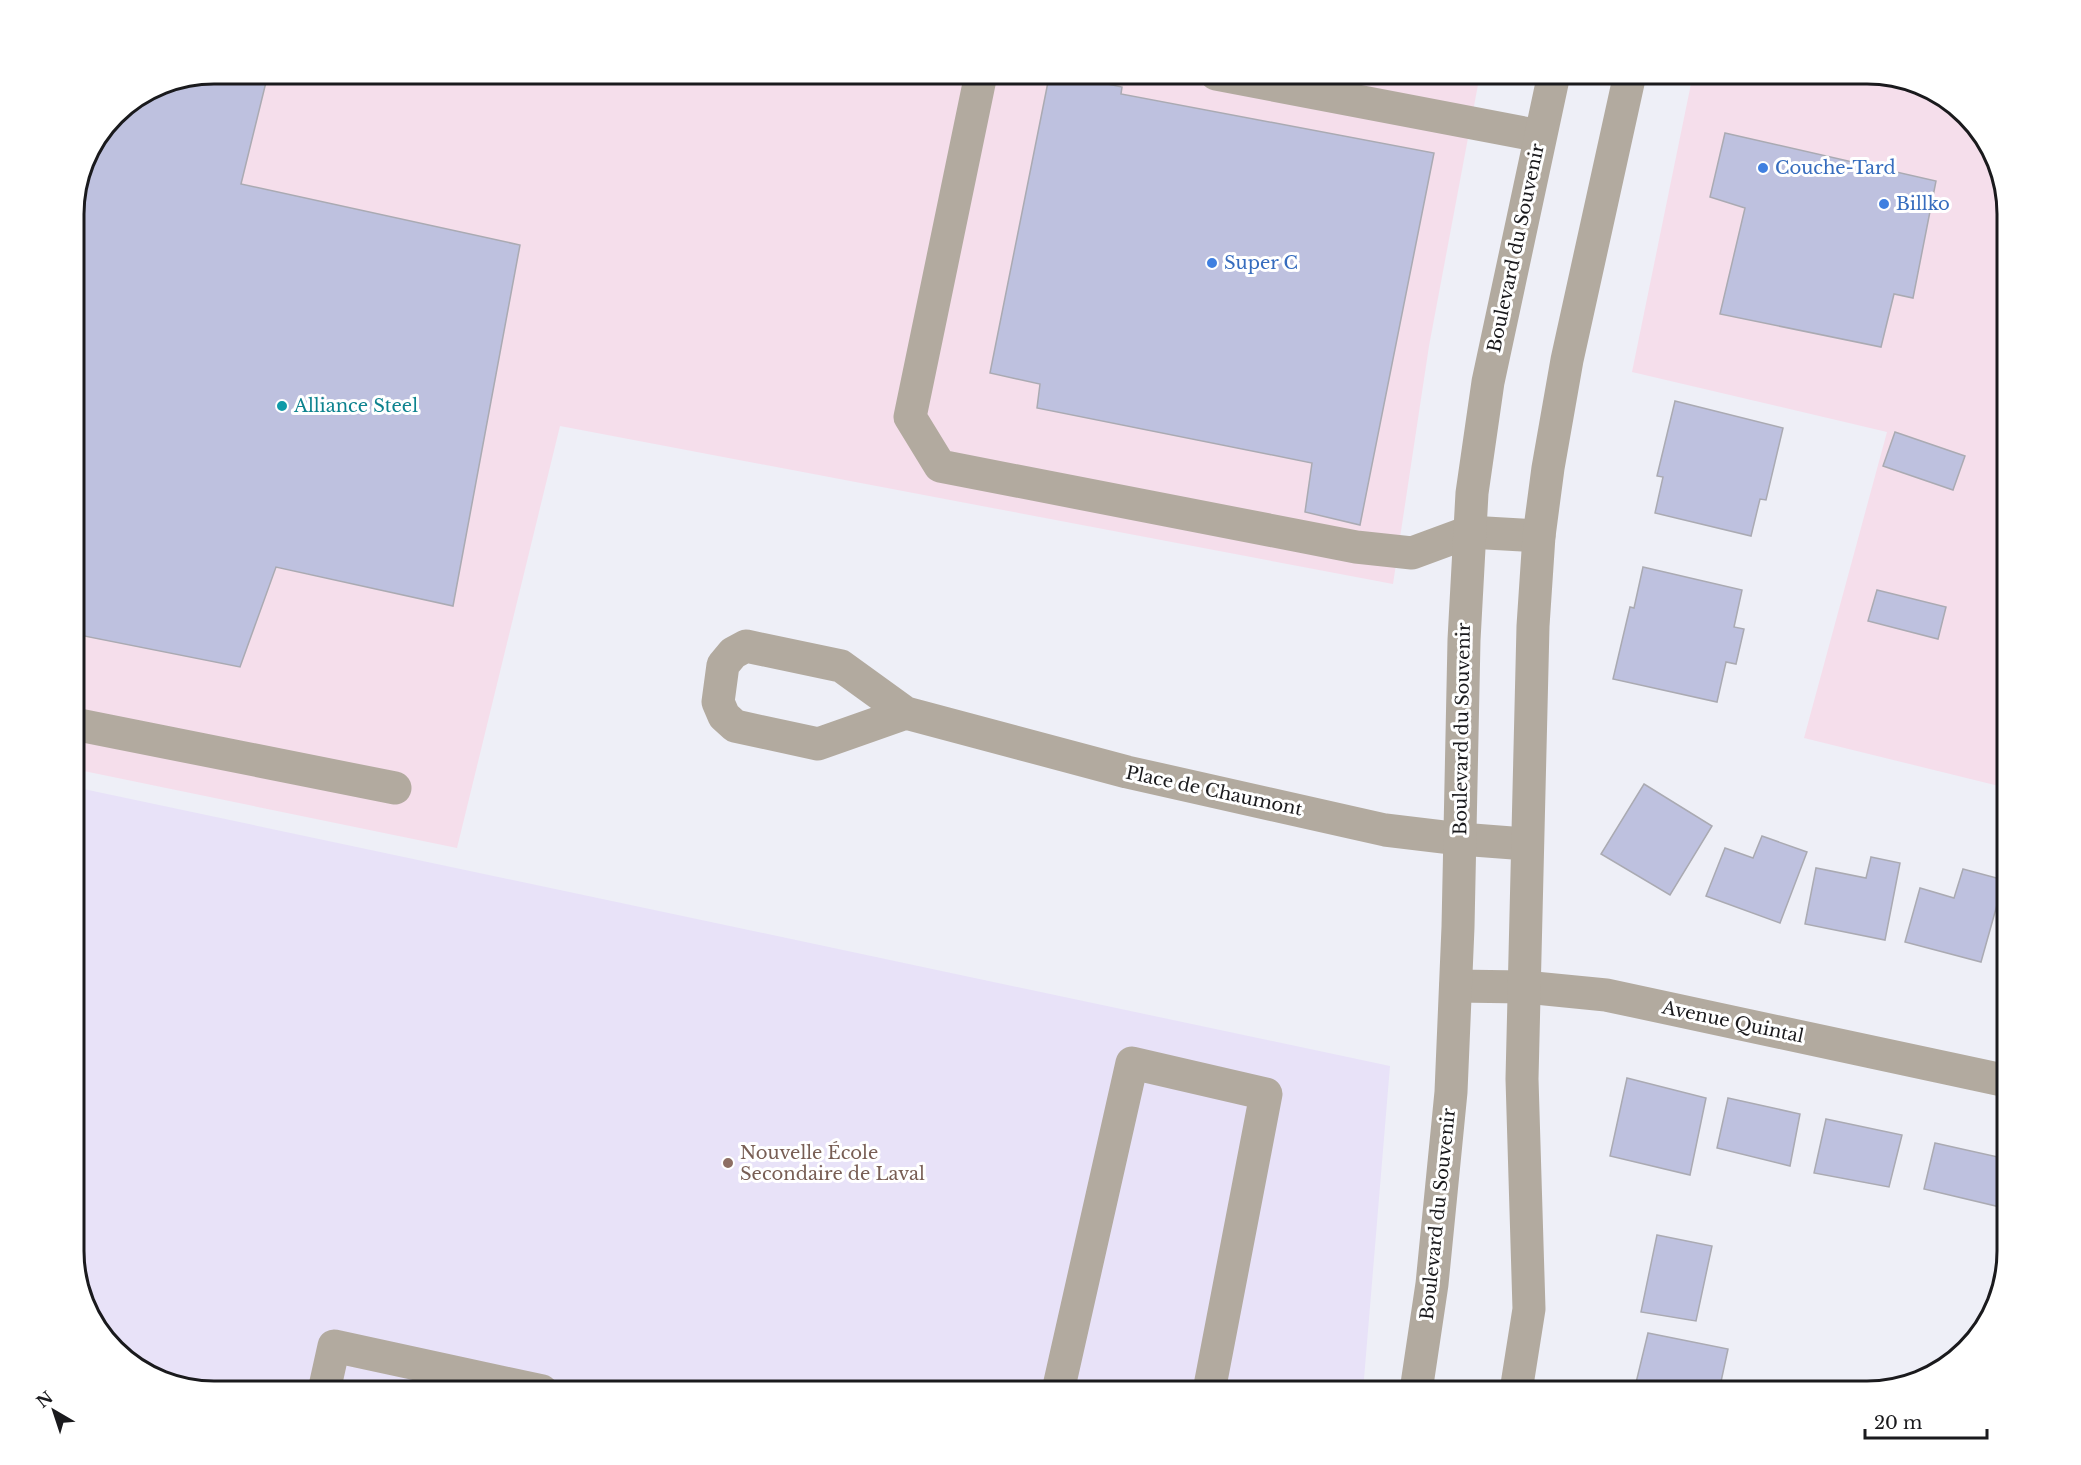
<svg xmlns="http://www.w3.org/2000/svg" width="2081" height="1465" font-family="'Libre Baskerville',serif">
  <rect width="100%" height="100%" fill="#eeeff7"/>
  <g fill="#f5deeb">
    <polygon points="214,74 1480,74 1429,346 1393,584 560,426 457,848 74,769 74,205 84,160 160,84"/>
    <polygon points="1693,74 1867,74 1945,97 1993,151 2007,213 2007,788 1804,738 1887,432 1632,372"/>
  </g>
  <polygon fill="#e8e2f8" points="74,787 1390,1066 1363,1391 214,1391 136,1368 92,1321 74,1260"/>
  <g fill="#bec1df" stroke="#aaaab2" stroke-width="1.5">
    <polygon points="214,74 268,74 241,184 520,245 453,606 276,567 240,667 74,634 74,205 84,160 115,114 160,84"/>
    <polygon points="1049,77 1070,81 1074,77 1122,87 1121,94 1434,153 1360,525 1305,512 1312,463 1037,408 1040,384 990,373"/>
    <polygon points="1725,133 1936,181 1913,298 1894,294 1881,347 1720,314 1745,208 1710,197"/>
    <polygon points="1675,401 1783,428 1766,500 1760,499 1751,536 1655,513 1663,477 1657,476"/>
    <polygon points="1895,432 1965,456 1953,490 1883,466"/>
    <polygon points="1643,567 1742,590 1734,627 1744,629 1736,664 1726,662 1717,702 1613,679 1630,607 1634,608"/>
    <polygon points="1877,590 1946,607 1938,639 1868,621"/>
    <polygon points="1644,784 1712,826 1670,895 1601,854"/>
    <polygon points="1762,836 1807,852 1780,923 1706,896 1725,848 1753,858"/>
    <polygon points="1871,857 1900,863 1885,940 1805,924 1816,868 1866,878"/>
    <polygon points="1963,869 2004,880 1981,962 1905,942 1920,888 1954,898"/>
    <polygon points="2007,948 2007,966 2004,965"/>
    <polygon points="1627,1078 1706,1098 1690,1175 1610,1156"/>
    <polygon points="1728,1098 1800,1114 1790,1166 1717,1148"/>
    <polygon points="1826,1119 1902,1135 1889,1187 1814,1173"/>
    <polygon points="1935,1143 2007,1159 2000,1207 1924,1189"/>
    <polygon points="1657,1235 1712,1246 1696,1321 1641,1312"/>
    <polygon points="1648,1333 1728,1349 1719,1391 1634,1391"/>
  </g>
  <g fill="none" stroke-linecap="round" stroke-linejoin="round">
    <g stroke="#b2aa9f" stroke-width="33">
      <polyline points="981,74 910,417 940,466 1356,547 1412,553 1469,532 1539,536"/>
      <polyline points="1216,74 1540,136"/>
      <polyline points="906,713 818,744 735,726 724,716 718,702 723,665 733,653 746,646 841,666 906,713 1127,772 1385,830 1460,839 1527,844"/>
      <polyline points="74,724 395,788"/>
      <polyline points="1456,986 1524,987 1606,995 2007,1081"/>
      <polyline points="324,1391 334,1346 542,1391"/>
      <polyline points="1058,1391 1132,1063 1266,1094 1209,1391"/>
      <polyline points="1416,1391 1432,1284 1451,1092 1458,927 1464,640 1472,493 1488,382 1554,74"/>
      <polyline points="1516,1391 1529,1309 1522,1079 1533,626 1539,536 1548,468 1567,360 1630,74"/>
    </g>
  </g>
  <g fill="#3f7fe0" stroke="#fff" stroke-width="2">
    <circle cx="1763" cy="168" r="6"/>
    <circle cx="1884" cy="204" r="6"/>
    <circle cx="1212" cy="263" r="6"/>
  </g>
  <circle fill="#0f9aa8" stroke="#fff" stroke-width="2" cx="282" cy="406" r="6"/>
  <circle fill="#8d6e63" stroke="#fff" stroke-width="2" cx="728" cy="1163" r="6"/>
  <g text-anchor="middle" stroke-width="6" stroke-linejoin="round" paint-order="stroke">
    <g font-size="18" fill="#366cbe" stroke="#fff" text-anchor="start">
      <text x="1775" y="174">Couche-Tard</text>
      <text x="1896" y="210">Billko</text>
      <text x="1224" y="269">Super C</text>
    </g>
    <g font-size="18" fill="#1a1a1d" stroke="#fff">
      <text transform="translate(1516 248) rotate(-78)" y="6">Boulevard du Souvenir</text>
      <text transform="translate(1462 729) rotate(-89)" y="6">Boulevard du Souvenir</text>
      <text transform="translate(1214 791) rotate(12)" y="6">Place de Chaumont</text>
      <text transform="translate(1733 1022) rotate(12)" y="6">Avenue Quintal</text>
      <text transform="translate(1438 1214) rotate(-84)" y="6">Boulevard du Souvenir</text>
    </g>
    <g font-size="18" fill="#0d838f" stroke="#fff" text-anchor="start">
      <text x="294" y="412">Alliance Steel</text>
    </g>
    <g font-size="18" fill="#785e54" stroke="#fff" text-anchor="start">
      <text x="740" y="1159">Nouvelle École<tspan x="740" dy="21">Secondaire de Laval</tspan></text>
    </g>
  </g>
  <path d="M0 0H2081V1465H0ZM214 84H1867A130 130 0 0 1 1997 214V1251A130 130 0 0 1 1867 1381H214A130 130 0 0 1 84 1251V214A130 130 0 0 1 214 84Z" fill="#fff" fill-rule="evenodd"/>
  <path fill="none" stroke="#1a1a1d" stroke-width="3" d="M214 84H1867A130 130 0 0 1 1997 214V1251A130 130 0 0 1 1867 1381H214A130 130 0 0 1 84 1251V214A130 130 0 0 1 214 84Z"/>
  <g transform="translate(54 1411) rotate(321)" stroke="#ffffff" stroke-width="4.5" paint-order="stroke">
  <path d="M0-4.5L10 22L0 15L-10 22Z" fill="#1a1a1d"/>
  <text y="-9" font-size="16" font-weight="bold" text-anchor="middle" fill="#1a1a1d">N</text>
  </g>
  <path d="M1865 1429v9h122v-9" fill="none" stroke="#1a1a1d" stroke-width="3"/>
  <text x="1874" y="1429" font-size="18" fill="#1a1a1d" stroke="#ffffff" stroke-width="4.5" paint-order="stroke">20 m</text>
</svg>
